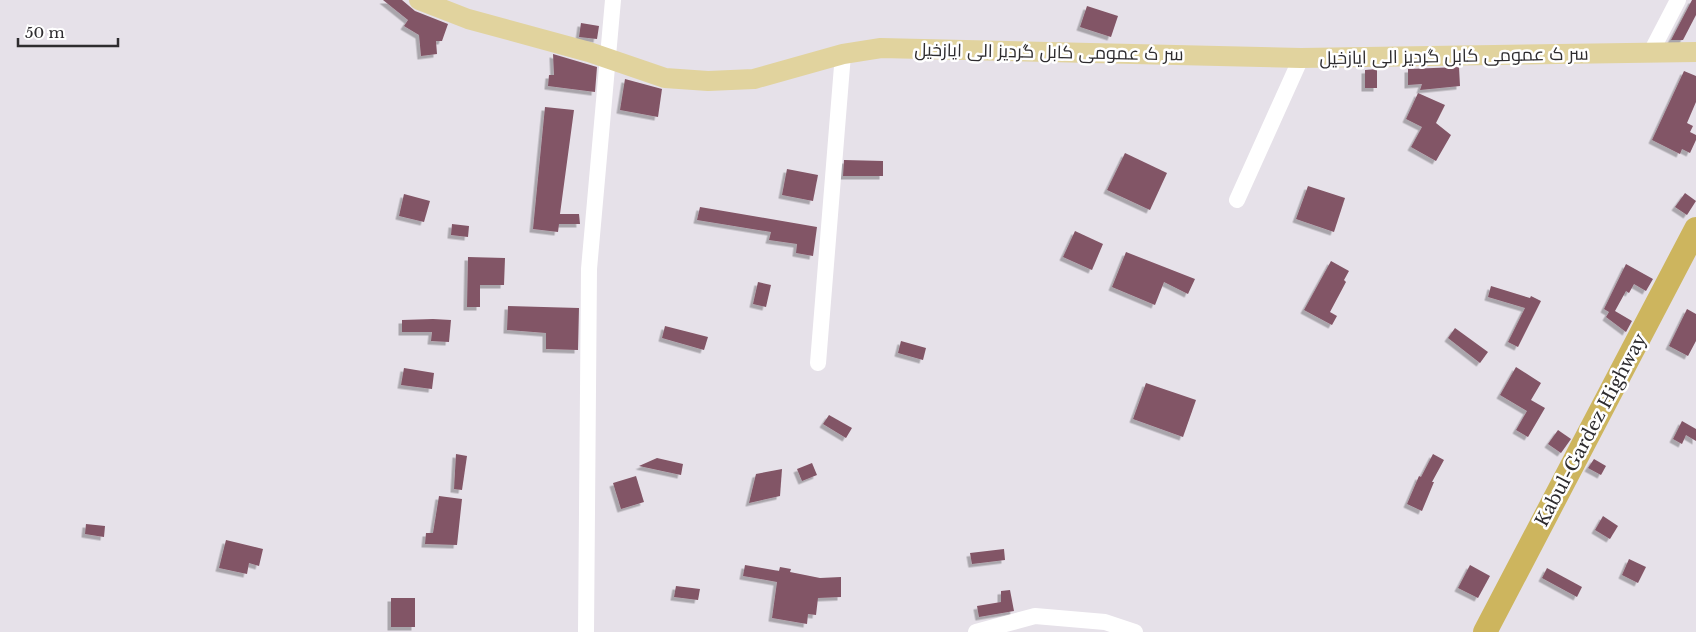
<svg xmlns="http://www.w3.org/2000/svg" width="1696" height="632" font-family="'Libre Baskerville',Cairo,serif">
  <defs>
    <filter id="shadow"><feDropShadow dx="-3.5" dy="3.5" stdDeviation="0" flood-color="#0004"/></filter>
  </defs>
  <rect width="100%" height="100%" fill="#e6e1e9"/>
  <g fill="#825566" filter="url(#shadow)">
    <polygon points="383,0 402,0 415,11 448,24 442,41 436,41 437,54 421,56 419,35 404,26 408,20"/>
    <polygon points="1692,0 1696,0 1696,15 1683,40 1671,40"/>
    <polygon points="1087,6 1118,16 1111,37 1080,27"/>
    <polygon points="581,23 599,26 597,39 579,37"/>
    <polygon points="553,54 597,67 595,92 548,86 549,75 554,75"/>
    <polygon points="1459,67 1460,86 1420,90 1422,84 1408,85 1408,69"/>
    <polygon points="1377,69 1377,88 1365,88 1365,70"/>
    <polygon points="1684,71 1696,76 1696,102 1687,123 1693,126 1690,132 1696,135 1696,140 1690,153 1682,149 1680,154 1652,140"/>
    <polygon points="625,79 662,89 658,117 620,110"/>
    <polygon points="1418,93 1445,105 1436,123 1451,135 1436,161 1411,147 1422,127 1406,119"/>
    <polygon points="545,107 574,110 560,214 579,214 580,224 559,224 558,232 533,229"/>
    <polygon points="1125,153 1167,173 1150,210 1107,190"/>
    <polygon points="844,160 883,161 883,176 843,176"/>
    <polygon points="787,169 818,175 813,201 782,195"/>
    <polygon points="1308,186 1345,198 1334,232 1296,219"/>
    <polygon points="1685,193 1696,201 1687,215 1675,207"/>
    <polygon points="404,194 430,201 424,222 399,216"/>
    <polygon points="700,207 817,227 813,256 796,253 797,244 769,240 771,232 697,220"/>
    <polygon points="452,224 469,226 468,237 451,235"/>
    <polygon points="1075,231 1103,244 1092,270 1063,257"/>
    <polygon points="1126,252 1195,279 1188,294 1164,282 1155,305 1112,287"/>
    <polygon points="468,257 505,258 504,285 480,285 480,307 467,307"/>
    <polygon points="1331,261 1349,271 1344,280 1346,282 1330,312 1337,316 1332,325 1304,310"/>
    <polygon points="1626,264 1653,279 1646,291 1634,284 1629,293 1626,291 1615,311 1632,321 1626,332 1606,317 1609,312 1604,309"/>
    <polygon points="758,282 771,285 766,307 753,304"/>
    <polygon points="1491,286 1530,298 1531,296 1541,301 1518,347 1508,342 1525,308 1488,297"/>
    <polygon points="508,306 579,308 578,350 546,349 546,333 507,330"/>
    <polygon points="1687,309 1696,314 1696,341 1688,356 1669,346"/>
    <polygon points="433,319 451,320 449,342 431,341 432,332 402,332 402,320"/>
    <polygon points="665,326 708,337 704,350 662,338"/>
    <polygon points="1455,328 1488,352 1480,363 1448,338"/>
    <polygon points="901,341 926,348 923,360 898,353"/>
    <polygon points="1516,367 1541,383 1531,400 1545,408 1528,437 1516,430 1527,411 1500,395"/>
    <polygon points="404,368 434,373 432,389 401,385"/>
    <polygon points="1146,383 1196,400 1183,437 1133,419"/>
    <polygon points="829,415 852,428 846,438 823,424"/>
    <polygon points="1682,421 1696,429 1696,441 1686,435 1682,444 1673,439"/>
    <polygon points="1558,430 1571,439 1561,453 1548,444"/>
    <polygon points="456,454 467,456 462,490 454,489"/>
    <polygon points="1433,454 1444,460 1432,482 1434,482 1422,511 1407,504 1419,476 1421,477"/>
    <polygon points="657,458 683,464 681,475 639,466"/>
    <polygon points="1594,459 1606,466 1601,475 1588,468"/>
    <polygon points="812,463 817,475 802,481 797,469"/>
    <polygon points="782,469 780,496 749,503 756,474"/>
    <polygon points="636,476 644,502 621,509 613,483"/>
    <polygon points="439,496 462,499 457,545 425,544 426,533 433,533"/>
    <polygon points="1603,516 1618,526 1610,539 1595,530"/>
    <polygon points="86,524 105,526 104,537 85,534"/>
    <polygon points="226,540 263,549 259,566 249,563 247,574 219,568"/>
    <polygon points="1004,549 1005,560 972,564 970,553"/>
    <polygon points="1629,559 1646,567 1638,583 1622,575"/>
    <polygon points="745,565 779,571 780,567 791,569 790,572 820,578 841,577 841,597 818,598 816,615 808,614 807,624 772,618 777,582 743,576"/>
    <polygon points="1470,565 1490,576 1478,598 1458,588"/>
    <polygon points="1547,568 1582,587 1577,597 1542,578"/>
    <polygon points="676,586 700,589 698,600 674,597"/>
    <polygon points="1010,590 1014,611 979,617 977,606 1001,602 1001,591"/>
    <rect x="391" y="598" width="24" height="29"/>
  </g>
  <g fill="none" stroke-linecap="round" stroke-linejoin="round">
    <g stroke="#fff" stroke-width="16">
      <polyline points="1651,52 1678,0"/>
      <polyline points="1237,200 1301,58"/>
      <polyline points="818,363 843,54"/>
      <polyline points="586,632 589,269 613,0"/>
      <polyline points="976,632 1035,616 1105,622 1135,632"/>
    </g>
    <polyline stroke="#e1d39e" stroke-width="20" points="419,0 468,19 589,52 665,78 708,81 754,79 843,54 881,48 1301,58 1696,52"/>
    <polyline stroke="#cdb55e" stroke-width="24" points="1485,632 1696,229"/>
  </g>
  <g text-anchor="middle" stroke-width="5" stroke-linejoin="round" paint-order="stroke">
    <g font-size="18" fill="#2e2c2f" stroke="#fff">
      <text transform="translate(1049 52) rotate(1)" y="6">سر ک عمومی کابل گردیز الی ایازخیل</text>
      <text transform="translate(1454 56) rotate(-1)" y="6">سر ک عمومی کابل گردیز الی ایازخیل</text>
      <text transform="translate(1591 430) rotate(-62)" y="6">Kabul-Gardez Highway</text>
    </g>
  </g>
  <path d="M18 38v8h100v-8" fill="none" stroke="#2e2c2f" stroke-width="2.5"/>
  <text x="25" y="38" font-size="15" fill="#2e2c2f" stroke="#ffffff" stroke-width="4" paint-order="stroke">50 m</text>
</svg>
